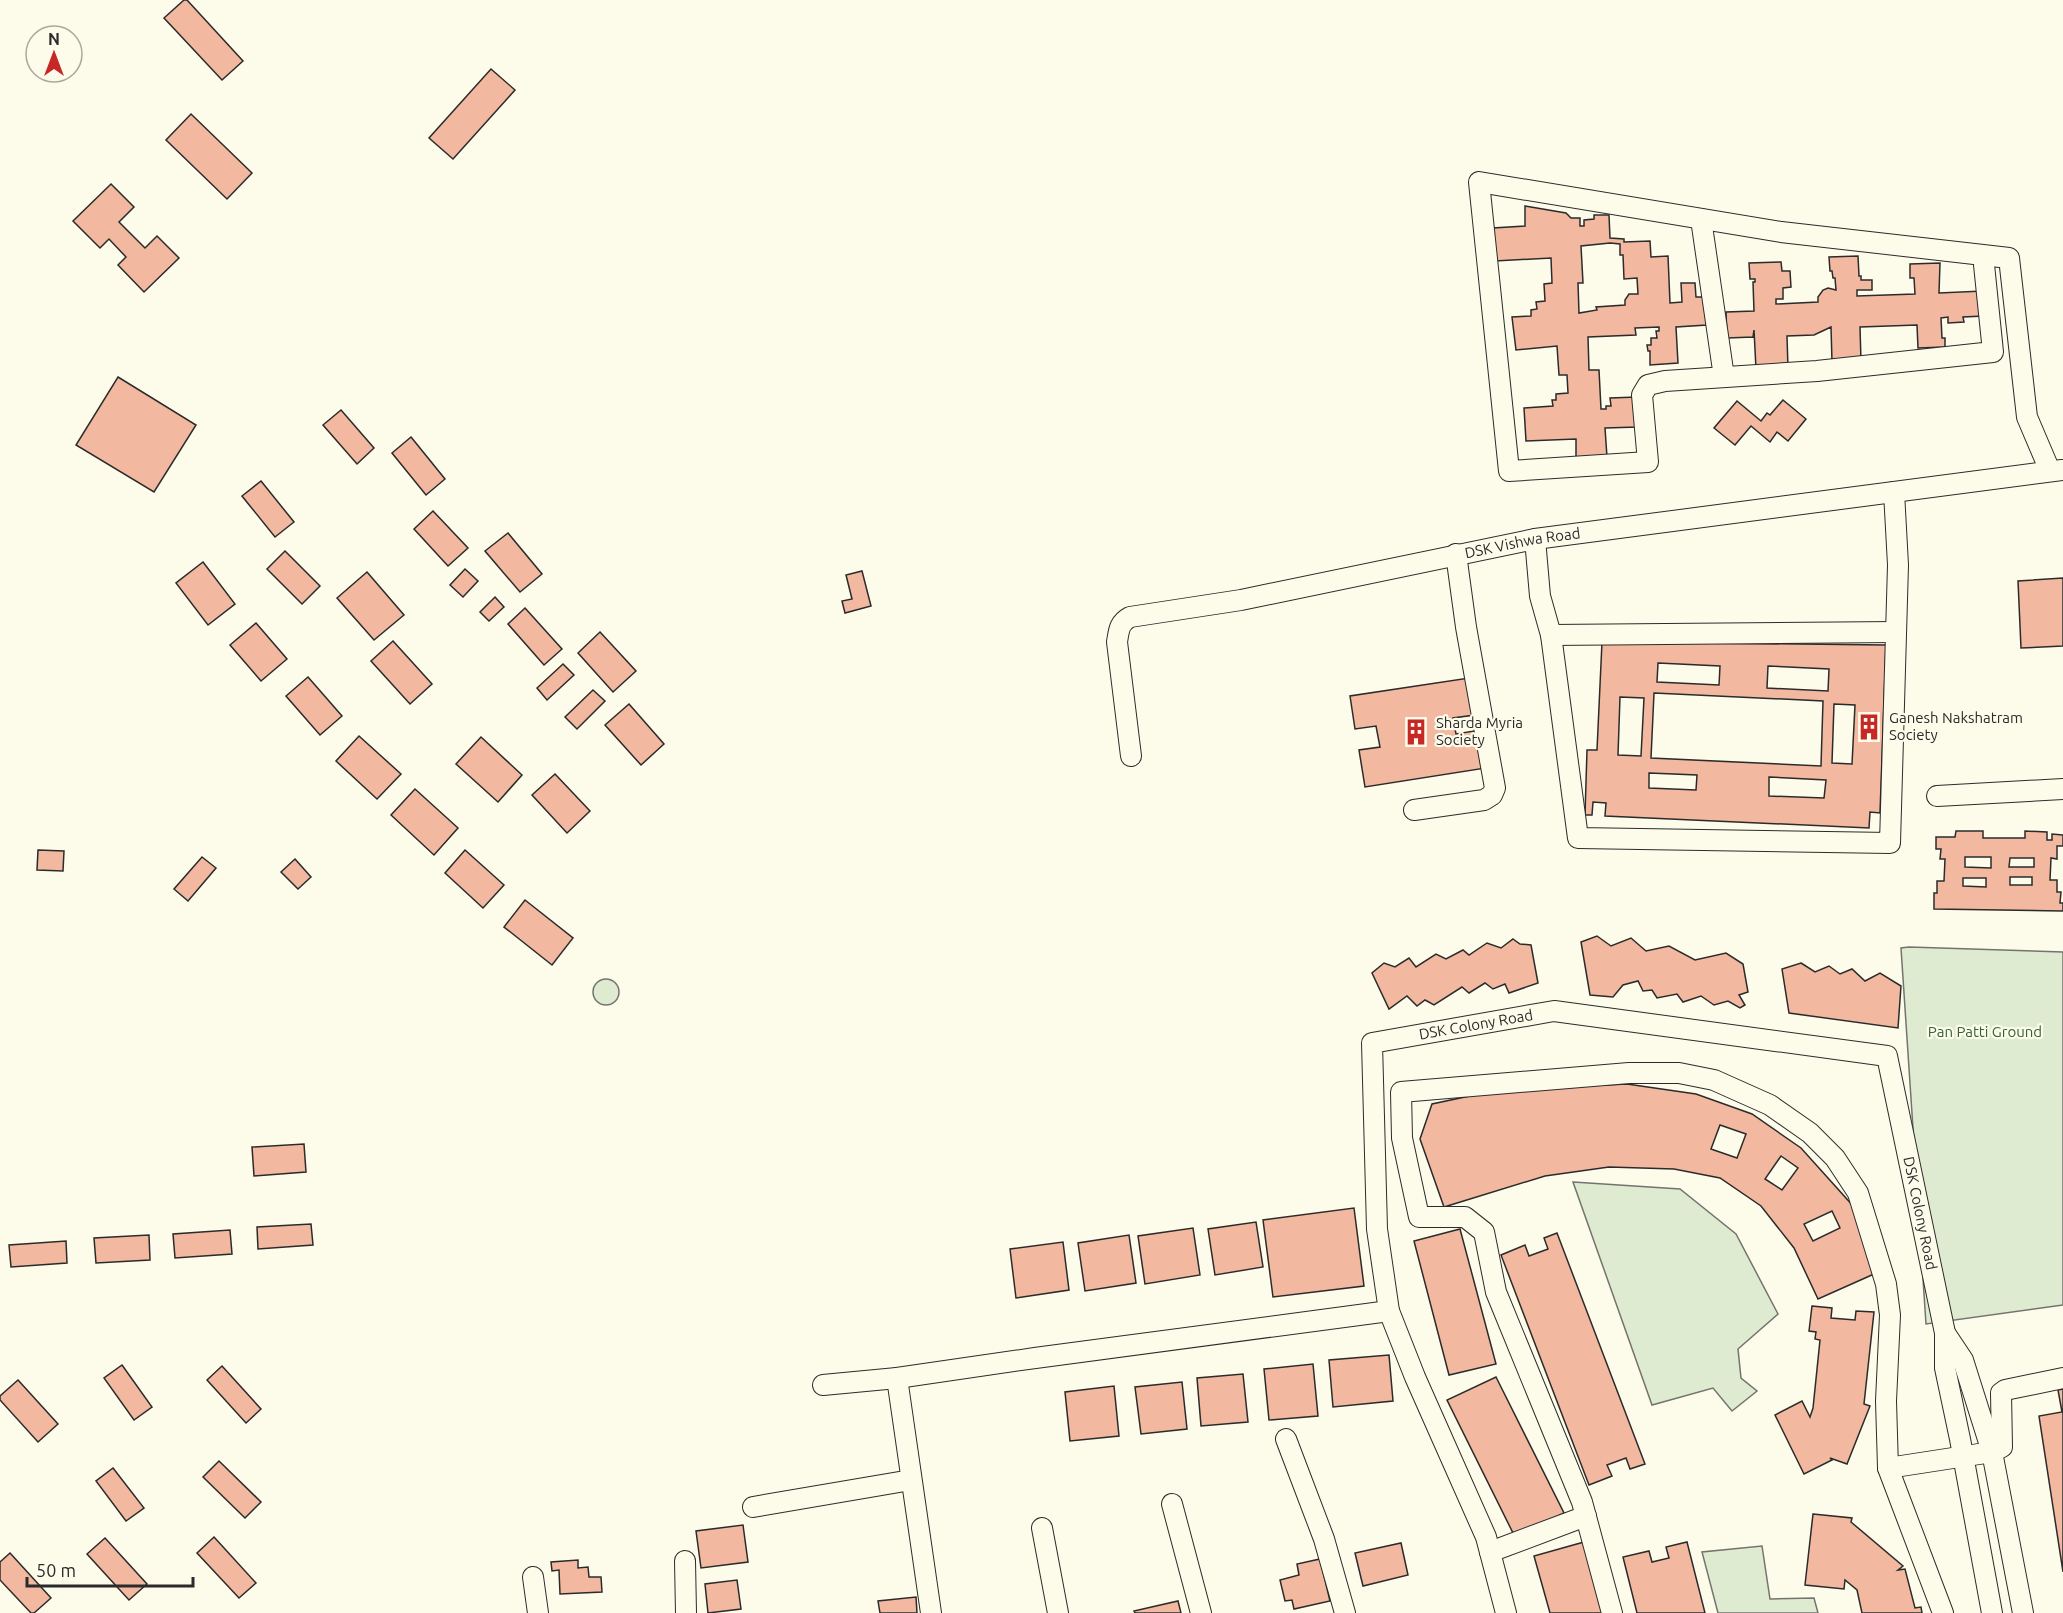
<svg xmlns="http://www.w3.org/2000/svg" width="2063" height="1613" font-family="Ubuntu,sans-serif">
  <rect width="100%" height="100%" fill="#fdfbea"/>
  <g fill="#deebd1" stroke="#74746e" stroke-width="1.5">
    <polygon points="1909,947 2063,952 2063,1305 1926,1324 1901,948"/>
    <circle cx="606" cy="992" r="13"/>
    <polygon points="1573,1182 1680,1189 1736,1234 1778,1314 1738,1349 1741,1378 1757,1391 1732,1411 1713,1388 1652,1405"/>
    <polygon points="1762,1546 1770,1599 1814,1598 1818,1613 1718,1613 1702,1552"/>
  </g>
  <g fill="#f2b8a0" stroke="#2b2b2b" stroke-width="1.5" fill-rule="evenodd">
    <polygon points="184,0 187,0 243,61 222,80 164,18"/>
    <polygon points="491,69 515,90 453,159 429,138"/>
    <polygon points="191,114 252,173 227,199 166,140"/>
    <polygon points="111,184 134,207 119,222 145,248 157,236 179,258 144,292 118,265 126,257 109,239 100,248 73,221"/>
    <path d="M 1525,206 L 1566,213 L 1571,218 L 1580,218 L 1580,226 L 1584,226 L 1584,220 L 1594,219 L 1594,215 L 1609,215 L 1610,238 L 1624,239 L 1624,242 L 1650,241 L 1651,257 L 1668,256 L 1670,303 L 1682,302 L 1681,283 L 1695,283 L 1696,297 L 1705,297 L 1707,325 L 1676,327 L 1678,363 L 1650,365 L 1650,351 L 1648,351 L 1647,345 L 1651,345 L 1651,338 L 1657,338 L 1656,331 L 1659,331 L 1659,327 L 1635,328 L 1636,335 L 1588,337 L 1589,370 L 1599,370 L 1601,409 L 1606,409 L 1606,406 L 1611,406 L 1610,398 L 1637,397 L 1638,427 L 1605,428 L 1607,457 L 1576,459 L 1576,439 L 1526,441 L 1524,408 L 1553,406 L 1552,400 L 1556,400 L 1556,394 L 1568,393 L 1567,375 L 1559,375 L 1557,346 L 1516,350 L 1512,317 L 1531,316 L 1531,310 L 1537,309 L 1536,302 L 1545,301 L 1544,284 L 1552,283 L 1551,258 L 1495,261 L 1493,228 L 1525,226 ZM 1610,243 L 1620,244 L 1620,255 L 1623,255 L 1624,279 L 1637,278 L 1638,294 L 1629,294 L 1625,300 L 1625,305 L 1596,307 L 1597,310 L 1579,313 L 1578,283 L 1583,283 L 1581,246 Z"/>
    <polygon points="1858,256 1859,276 1861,276 1861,280 1872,280 1872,290 1857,290 1857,296 1915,294 1914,278 1910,278 1910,264 1940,263 1939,293 1983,291 1984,316 1963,317 1964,322 1948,323 1948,317 1941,318 1942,338 1945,338 1945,347 1918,348 1917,325 1860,327 1861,361 1832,362 1831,327 1814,335 1787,336 1788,368 1756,369 1754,330 1753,337 1727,338 1726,312 1754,311 1753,282 1755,282 1755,279 1750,279 1749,263 1781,262 1782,271 1790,271 1791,287 1783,288 1783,299 1776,299 1776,304 1818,302 1818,297 1823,290 1828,288 1836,290 1835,278 1833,278 1832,271 1830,271 1829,257"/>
    <polygon points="118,377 196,425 154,492 76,445"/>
    <polygon points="1783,400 1806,419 1788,441 1777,432 1770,442 1751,426 1735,445 1714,428 1737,401 1761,421 1767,413 1770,415"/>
    <polygon points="341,410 374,448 357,464 323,425"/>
    <polygon points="411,437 445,479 426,495 392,453"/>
    <polygon points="261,481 294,522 275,537 242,496"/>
    <polygon points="433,511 468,548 448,566 414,529"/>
    <polygon points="508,533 542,574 520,592 485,551"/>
    <polygon points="285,551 320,586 302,604 267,569"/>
    <polygon points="203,562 235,604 208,625 176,583"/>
    <polygon points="465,569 478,581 463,597 450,585"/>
    <polygon points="862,571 871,606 845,613 842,601 852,599 846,575"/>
    <polygon points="367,572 404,615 374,640 337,598"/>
    <polygon points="2063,578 2063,646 2021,648 2018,581"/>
    <polygon points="495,597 504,607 489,621 480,612"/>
    <polygon points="525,608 562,649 544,665 508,624"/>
    <polygon points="256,623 287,659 261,681 230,645"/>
    <polygon points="600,632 636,671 613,692 578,653"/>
    <polygon points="393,641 432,684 410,704 371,661"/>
    <path d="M 1602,642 L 1886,645 L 1880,813 L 1870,812 L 1869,828 L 1605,816 L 1606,803 L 1593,802 L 1592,815 L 1585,815 L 1587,750 L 1597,750 ZM 1658,663 L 1720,666 L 1719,685 L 1657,682 ZM 1768,666 L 1829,669 L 1828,691 L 1767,688 ZM 1654,693 L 1823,701 L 1821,766 L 1651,758 ZM 1620,697 L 1644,698 L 1641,756 L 1618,755 ZM 1834,704 L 1855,705 L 1852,764 L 1832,763 ZM 1649,773 L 1697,775 L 1696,790 L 1649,788 ZM 1769,777 L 1826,780 L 1824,798 L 1769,796 Z"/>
    <polygon points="563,664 574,675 547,700 537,688"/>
    <polygon points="308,677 342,716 320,735 286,696"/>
    <polygon points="1469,678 1475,715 1453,718 1456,734 1480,730 1486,768 1365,787 1359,750 1380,747 1376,726 1355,729 1350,696"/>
    <polygon points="593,690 605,701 577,729 565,717"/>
    <polygon points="629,704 664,744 641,765 605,725"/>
    <polygon points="359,736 401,774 377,799 336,761"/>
    <polygon points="481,737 522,775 498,802 456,764"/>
    <polygon points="555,774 590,811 567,833 532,795"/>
    <polygon points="415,789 458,828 434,855 391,815"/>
    <path d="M 1956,831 L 1983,831 L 1983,838 L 2025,838 L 2025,831 L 2047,832 L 2047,840 L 2052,840 L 2052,834 L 2063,835 L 2063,846 L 2057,846 L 2057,859 L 2051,858 L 2050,880 L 2057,880 L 2057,892 L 2061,892 L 2060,903 L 2063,903 L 2063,911 L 1934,909 L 1934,893 L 1937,893 L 1937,881 L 1944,881 L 1945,859 L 1940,859 L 1941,849 L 1936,849 L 1936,837 L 1955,837 ZM 1965,857 L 1991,857 L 1991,868 L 1965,867 ZM 2010,858 L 2034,858 L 2034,867 L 2009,867 ZM 2010,877 L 2032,877 L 2032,885 L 2010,885 ZM 1963,878 L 1986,878 L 1986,887 L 1963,886 Z"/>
    <polygon points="38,850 64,851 63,871 37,870"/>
    <polygon points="465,850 504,885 483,908 445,873"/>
    <polygon points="202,857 216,868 188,901 174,889"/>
    <polygon points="295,859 311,877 298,889 281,872"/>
    <polygon points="525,900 573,938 552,965 504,927"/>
    <polygon points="1597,936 1611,946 1631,938 1646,951 1669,946 1695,960 1726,953 1743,964 1748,992 1739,995 1745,1005 1740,1008 1728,1001 1714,1005 1701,996 1683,1002 1677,994 1657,998 1652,990 1643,991 1638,981 1623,985 1613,997 1590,995 1581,942"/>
    <polygon points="1513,939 1520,944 1531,945 1538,983 1509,993 1505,984 1493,989 1485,983 1469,993 1462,987 1434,1005 1425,1000 1417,1006 1407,996 1389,1009 1372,973 1384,963 1395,967 1409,958 1416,967 1436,954 1446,959 1463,950 1469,955 1487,943 1501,948"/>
    <polygon points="1801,963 1815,972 1829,966 1840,974 1852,969 1865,981 1880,973 1901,986 1898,1028 1789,1013 1782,969"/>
    <path d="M 1627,1084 L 1696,1094 L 1752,1114 L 1801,1148 L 1854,1207 L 1874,1274 L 1818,1299 L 1794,1248 L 1761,1206 L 1720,1178 L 1674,1169 L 1609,1167 L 1545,1176 L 1444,1207 L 1420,1139 L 1432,1104 L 1498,1090 ZM 1720,1125 L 1746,1134 L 1737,1158 L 1711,1149 ZM 1781,1156 L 1798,1168 L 1782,1190 L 1765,1179 ZM 1832,1211 L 1840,1228 L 1813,1241 L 1804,1224 Z"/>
    <polygon points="304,1144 306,1172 254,1176 252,1147"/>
    <polygon points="1354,1208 1364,1286 1273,1297 1263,1220"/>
    <polygon points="1256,1222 1263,1267 1215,1275 1208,1229"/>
    <polygon points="311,1224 313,1245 258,1249 257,1227"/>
    <polygon points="1193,1228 1200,1275 1145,1284 1138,1236"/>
    <polygon points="1460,1229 1496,1364 1449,1375 1414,1241"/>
    <polygon points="230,1230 232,1254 175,1258 173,1234"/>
    <polygon points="1557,1233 1645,1464 1630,1469 1626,1458 1607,1465 1612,1476 1589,1485 1501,1255 1525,1245 1529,1256 1548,1249 1544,1238"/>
    <polygon points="149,1235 150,1260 96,1263 94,1238"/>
    <polygon points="1129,1235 1136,1283 1085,1291 1078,1243"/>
    <polygon points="66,1241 67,1263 11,1267 9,1245"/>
    <polygon points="1063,1242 1069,1290 1016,1298 1010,1249"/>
    <polygon points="1812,1306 1832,1308 1831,1318 1855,1320 1856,1311 1874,1312 1864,1404 1870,1406 1847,1464 1830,1458 1832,1460 1804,1474 1775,1415 1802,1401 1810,1417 1813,1408 1820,1340 1815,1339 1816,1332 1809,1331"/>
    <polygon points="1389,1355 1393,1401 1333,1407 1329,1360"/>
    <polygon points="1313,1364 1318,1416 1269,1420 1264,1369"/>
    <polygon points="122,1365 152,1407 134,1420 104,1378"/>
    <polygon points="222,1366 261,1409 246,1423 207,1380"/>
    <polygon points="1243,1374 1248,1422 1201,1426 1197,1378"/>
    <polygon points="1496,1377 1564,1513 1515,1537 1447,1400"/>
    <polygon points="18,1380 58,1424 38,1442 0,1400 0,1396"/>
    <polygon points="1182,1382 1187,1429 1141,1434 1135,1387"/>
    <polygon points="1114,1386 1119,1436 1070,1441 1065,1392"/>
    <polygon points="2063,1389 2063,1572 2039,1416 2062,1412 2058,1390"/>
    <polygon points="219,1461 261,1502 245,1518 203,1477"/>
    <polygon points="113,1468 144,1508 126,1521 96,1481"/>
    <polygon points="1813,1514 1852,1518 1851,1522 1903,1566 1898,1570 1905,1569 1915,1608 1921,1607 1922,1613 1862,1613 1857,1590 1845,1580 1844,1589 1805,1585"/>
    <polygon points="743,1525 748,1562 701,1568 696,1531"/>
    <polygon points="214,1537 256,1583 239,1598 197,1553"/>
    <polygon points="105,1538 147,1584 129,1600 87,1554"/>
    <polygon points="1584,1542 1604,1613 1550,1613 1534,1556"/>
    <polygon points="1687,1542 1705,1613 1637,1613 1623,1557 1649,1551 1652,1562 1669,1558 1666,1547"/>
    <polygon points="1401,1543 1408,1575 1363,1586 1355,1553"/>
    <polygon points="10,1553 51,1598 34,1613 31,1613 0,1580 0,1562"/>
    <polygon points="1320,1559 1330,1601 1294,1609 1292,1600 1285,1601 1280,1580 1299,1575 1297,1564"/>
    <polygon points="578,1560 578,1568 588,1567 589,1577 601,1577 602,1592 560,1594 559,1570 552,1571 551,1562"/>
    <polygon points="737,1580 741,1609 708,1613 705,1584"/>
    <polygon points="916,1597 917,1613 880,1613 878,1601"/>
    <polygon points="1178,1601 1181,1613 1135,1613 1134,1611"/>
  </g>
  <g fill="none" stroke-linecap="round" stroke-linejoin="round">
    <g stroke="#2b2b2b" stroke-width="22">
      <g id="minor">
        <polyline points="1701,219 1724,377"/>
        <polyline points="1983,255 1993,352 1817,371 1665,381 1648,385 1642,395 1648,462 1509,471 1479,182 1781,232 1983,255 2009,258 2027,417 2050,471"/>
        <polyline points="1535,539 1540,596 1551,635 1578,838 1890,843 1898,565 1894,492"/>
        <polyline points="1551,635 1896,632"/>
        <path id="s1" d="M 1131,756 L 1117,642 C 1119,630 1119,623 1130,617 L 1241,600 L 1535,539 L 2062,470"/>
        <polyline points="1937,796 2063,789"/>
        <polyline points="1414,810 1484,800 1492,795 1495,788 1466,627 1456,554"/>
        <polyline points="1945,1333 1963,1360 1992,1452 2023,1613"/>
        <polyline points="897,1378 931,1613"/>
        <polyline points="823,1385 897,1378 1035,1358 1389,1311"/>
        <polyline points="1286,1439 1324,1539 1345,1613"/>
        <polyline points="1888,1468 1992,1452 2002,1447 2001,1393 2005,1390 2063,1378"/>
        <polyline points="1172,1504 1201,1613"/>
        <polyline points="753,1507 911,1480"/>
        <polyline points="1042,1528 1058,1613"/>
        <polyline points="1490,1552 1586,1516"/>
        <polyline points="685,1561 686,1613"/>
        <polyline points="533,1577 538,1613"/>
        <path id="s2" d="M 1506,1613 L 1486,1537 L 1415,1377 L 1389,1311 L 1377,1229 L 1372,1043 L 1554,1011 L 1887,1056 L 1945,1333 L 1945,1368 L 1960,1439 L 1992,1613"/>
        <polyline points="1612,1613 1582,1502 1496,1292 1484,1232 1465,1217 1419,1217 1402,1138 1401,1092 1629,1073 1679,1073 1714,1080 1770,1105 1810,1133 1835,1158 1858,1193 1886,1284 1890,1315 1886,1401 1888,1468 1943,1613"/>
      </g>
    </g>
    <use href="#minor" stroke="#fdfbea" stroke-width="20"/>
  </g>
  <defs>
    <g id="building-bare" transform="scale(2.07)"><path d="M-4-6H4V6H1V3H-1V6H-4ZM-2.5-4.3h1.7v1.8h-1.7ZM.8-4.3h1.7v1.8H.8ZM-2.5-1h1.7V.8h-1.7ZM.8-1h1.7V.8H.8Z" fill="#c62828" stroke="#fdfbea" stroke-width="2.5" paint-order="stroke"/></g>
  </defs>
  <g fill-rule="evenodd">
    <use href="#building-bare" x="1869" y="727"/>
    <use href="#building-bare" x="1416" y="732"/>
  </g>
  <g text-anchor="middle" stroke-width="4.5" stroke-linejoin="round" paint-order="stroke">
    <g font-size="15" fill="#2b2b2b" stroke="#fdfbea">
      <text dy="5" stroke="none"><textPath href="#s1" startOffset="544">DSK Vishwa Road</textPath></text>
      <text dy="5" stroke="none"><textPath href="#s2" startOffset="699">DSK Colony Road</textPath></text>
      <text dy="5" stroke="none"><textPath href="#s2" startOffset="1275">DSK Colony Road</textPath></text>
    </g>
    <g font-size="15" fill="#2b2b2b" stroke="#fdfbea" text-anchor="start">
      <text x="1889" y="723">Ganesh Nakshatram<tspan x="1889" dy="17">Society</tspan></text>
      <text x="1436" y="728">Sharda Myria<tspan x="1436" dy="17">Society</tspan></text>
    </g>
    <g font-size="15" fill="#34623c" stroke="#fdfbea">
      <text x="1985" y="1037">Pan Patti Ground</text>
    </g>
  </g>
  <g transform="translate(54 54)"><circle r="28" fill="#fdfbea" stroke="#a9a89e" stroke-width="1.5"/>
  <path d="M0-4.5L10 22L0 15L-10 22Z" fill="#c62828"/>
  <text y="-9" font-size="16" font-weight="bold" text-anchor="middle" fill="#2b2b2b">N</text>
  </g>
  <path d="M27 1577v9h166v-9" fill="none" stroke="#2b2b2b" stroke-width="3"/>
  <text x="36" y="1577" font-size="18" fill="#2b2b2b" stroke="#fdfbea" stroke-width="4.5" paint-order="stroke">50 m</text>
</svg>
